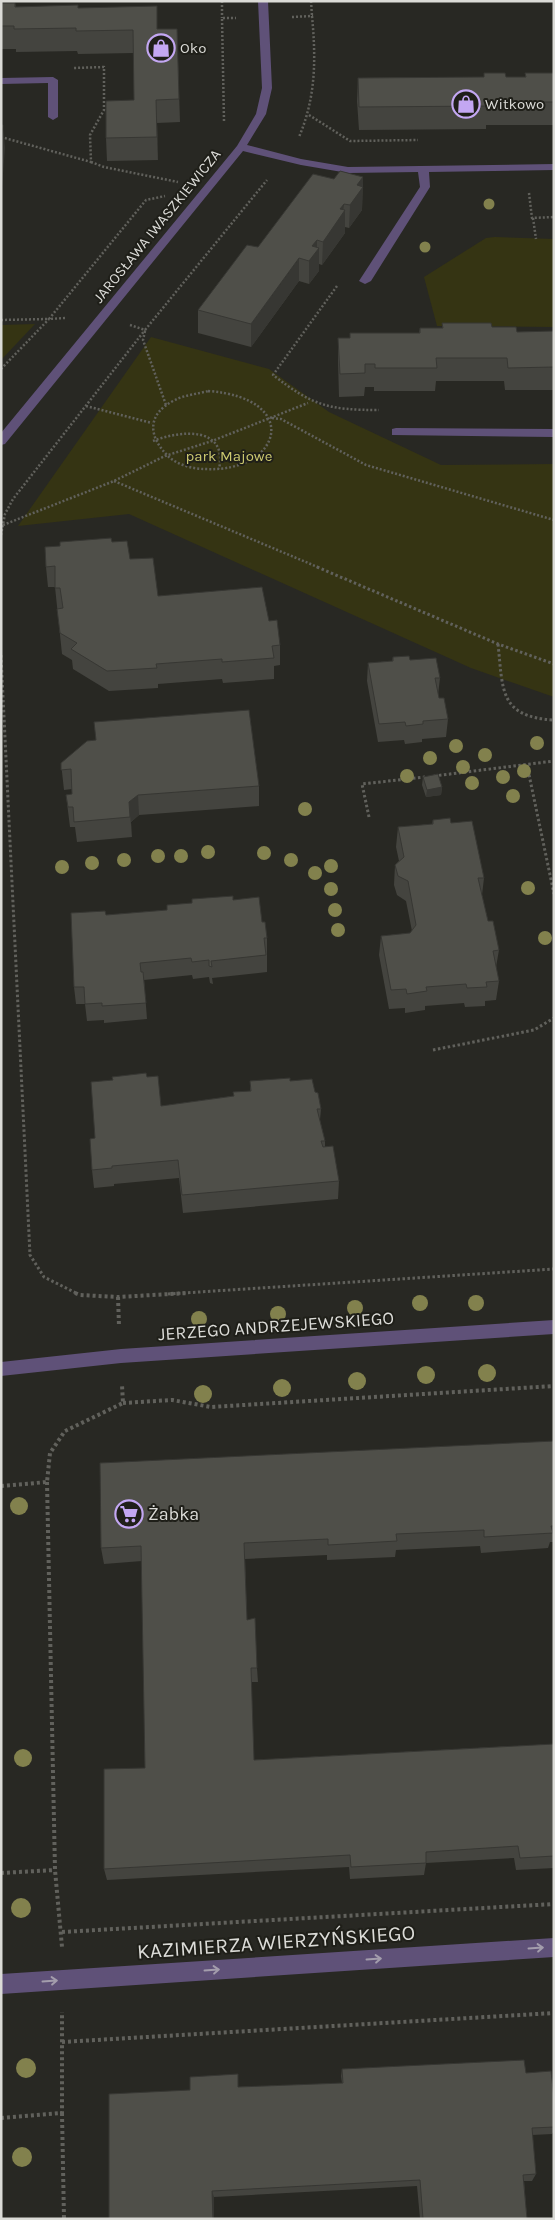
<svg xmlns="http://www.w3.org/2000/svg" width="555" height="2220" font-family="Karla,sans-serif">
  <rect width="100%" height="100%" fill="#282823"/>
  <g fill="#353413">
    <polygon points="495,237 554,239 554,327 437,326 424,277 486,238"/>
    <polygon points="35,324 1,360 1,325"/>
    <polygon points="151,337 269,369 329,412 441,465 554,464 554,697 471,668 129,514 18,526"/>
  </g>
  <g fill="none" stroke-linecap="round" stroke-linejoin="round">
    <g stroke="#61615c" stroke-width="2.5" stroke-dasharray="2 2" stroke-linecap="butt">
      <polyline points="222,1 222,18"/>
      <polyline points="311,1 312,16"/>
      <path d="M 292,17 L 312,16 C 316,59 316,97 299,137"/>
      <polyline points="309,115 350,141 418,140"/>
      <polyline points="224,121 222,18 236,18"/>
      <polyline points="1,137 91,162 90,135 104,110 104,67 74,68"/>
      <polyline points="91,162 104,167 178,182"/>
      <polyline points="529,193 532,218 554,217"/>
      <polyline points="533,218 536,239"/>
      <path d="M 337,286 L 273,375 C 313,406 329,410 379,410"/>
      <polyline points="65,318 49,319 146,200 165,196"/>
      <polyline points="1,320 48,319"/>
      <polyline points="130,325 145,330 267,180"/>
      <polyline points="145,331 143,340 166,405"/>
      <polyline points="1,369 49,319"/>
      <path d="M 208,391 C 303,398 282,473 205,469 C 193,469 178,465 169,457 C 148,437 146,414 175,400 C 184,395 198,394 208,391 Z"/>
      <polyline points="86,406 152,423"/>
      <polyline points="272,418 281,419 366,465 554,520"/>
      <path d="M 153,441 C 181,430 228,426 219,469"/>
      <polyline points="114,481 320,568"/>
      <polyline points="3,525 114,481 165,456 212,441 308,403"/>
      <polyline points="1,535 5,514 13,499 145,330"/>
    </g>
    <g stroke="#61615c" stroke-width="3" stroke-dasharray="2.5 2.5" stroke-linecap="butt">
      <polyline points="317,567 498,644 554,664"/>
      <path d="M 498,644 C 503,690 499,717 554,720"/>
      <polyline points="1,655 30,1255 44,1277 78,1294"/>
      <polyline points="527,765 554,894"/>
      <polyline points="434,776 554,761"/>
      <polyline points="369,817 362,784 425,777"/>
      <polyline points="433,1050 534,1030 554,1018"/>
      <polyline points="168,1294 554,1269"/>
    </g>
    <g stroke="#61615c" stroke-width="4" stroke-dasharray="3 3" stroke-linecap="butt">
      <polyline points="75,1293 80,1295 118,1297 188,1293"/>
      <polyline points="118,1297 119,1326"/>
      <polyline points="123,1403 172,1400 211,1407 554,1386"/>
      <polyline points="47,1482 55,1870 62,1947"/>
      <polyline points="1,1486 47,1482 50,1453 65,1431 123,1403 122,1385"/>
      <polyline points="1,1873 55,1870"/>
      <polyline points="62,1932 554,1904"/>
      <polyline points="62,2042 554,2013"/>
      <polyline points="62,2113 64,2219"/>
      <polyline points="1,2118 62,2113 62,2012"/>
    </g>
    <g fill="#5f5178" fill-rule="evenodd">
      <polygon points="258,1 268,1 272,88 266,114 247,145 301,159 348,167 554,164 554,170 429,172 430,187 371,281 365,284 359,281 420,187 418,172 348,173 301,165 243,151 5,444 1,445 1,433 237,146 256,114 262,88"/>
      <polygon points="53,77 58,80 58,117 53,120 48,117 48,83 1,84 1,78"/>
      <polygon points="396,428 554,429 554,437 392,435 392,429"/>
      <polygon points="554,1320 554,1334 121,1363 1,1376 1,1362 121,1349"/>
      <polygon points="554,1938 554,1957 1,1994 1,1974"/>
    </g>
  </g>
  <g fill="#82814d">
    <circle cx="489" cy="204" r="5.5"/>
    <circle cx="425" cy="247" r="5.5"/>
    <circle cx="537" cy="743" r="7"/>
    <circle cx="456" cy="746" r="7"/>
    <circle cx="485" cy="755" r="7"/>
    <circle cx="430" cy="758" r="7"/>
    <circle cx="463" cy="767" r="7"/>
    <circle cx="524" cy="771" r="7"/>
    <circle cx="407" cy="776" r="7"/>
    <circle cx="503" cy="777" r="7"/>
    <circle cx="472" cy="783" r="7"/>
    <circle cx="513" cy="796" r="7"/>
    <circle cx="305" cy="809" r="7"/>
    <circle cx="208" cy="852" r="7"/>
    <circle cx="264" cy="853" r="7"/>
    <circle cx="158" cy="856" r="7"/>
    <circle cx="181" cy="856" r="7"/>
    <circle cx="124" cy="860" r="7"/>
    <circle cx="291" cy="860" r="7"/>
    <circle cx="92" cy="863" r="7"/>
    <circle cx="331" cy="866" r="7"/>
    <circle cx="62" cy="867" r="7"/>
    <circle cx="315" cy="873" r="7"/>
    <circle cx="528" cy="888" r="7"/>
    <circle cx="331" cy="889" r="7"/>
    <circle cx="335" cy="910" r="7"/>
    <circle cx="338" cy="930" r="7"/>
    <circle cx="545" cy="938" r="7"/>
    <circle cx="420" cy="1303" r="8"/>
    <circle cx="476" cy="1303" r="8"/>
    <circle cx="355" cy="1308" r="8"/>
    <circle cx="278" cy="1314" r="8"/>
    <circle cx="199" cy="1319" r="8"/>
    <circle cx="487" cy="1373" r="9"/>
    <circle cx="426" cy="1375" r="9"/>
    <circle cx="357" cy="1381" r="9"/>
    <circle cx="282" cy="1388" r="9"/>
    <circle cx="203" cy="1394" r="9"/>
    <circle cx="19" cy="1506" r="9"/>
    <circle cx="23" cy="1758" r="9"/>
    <circle cx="21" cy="1908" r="10"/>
    <circle cx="26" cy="2068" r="10"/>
    <circle cx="22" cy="2157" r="10"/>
  </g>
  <g fill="#44443f">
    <polygon points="1,3 15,3 16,7 78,8 158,29 177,29 180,122 157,123 158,160 107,161 106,138 134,100 134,53 78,54 77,51 16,52 16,49 1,49"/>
    <polygon points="484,73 506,77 525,77 525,73 554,73 554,125 486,125 486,129 359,130 357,101 358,78 484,77"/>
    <polygon points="363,177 362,210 349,228 345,227 345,233 322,265 319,264 319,271 309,284 299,281 251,347 198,333 198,310 258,247 334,179"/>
    <polygon points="442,323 492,327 517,332 554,331 554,390 505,390 504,381 436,381 435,391 374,391 374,387 365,387 364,396 339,397 338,361 338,338 350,338 350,333 419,333 420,328 442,328"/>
    <polygon points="112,542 130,559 158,596 269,621 280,645 280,665 274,666 274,679 223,683 222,679 158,684 158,688 109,691 73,669 72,660 62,654 55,587 48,587 46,567"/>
    <polygon points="393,657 410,660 440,678 438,695 439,698 448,719 446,737 422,739 422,742 405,744 404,740 378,742 367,681 368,663 392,661"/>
    <polygon points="61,763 259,786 259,806 139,815 131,822 132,837 77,842 75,827 70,827 66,795 72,794 72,789 64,790"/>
    <polygon points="423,777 442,787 441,795 426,797 422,785"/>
    <polygon points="433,820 451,823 484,878 482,895 488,921 499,950 496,967 499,981 496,1000 485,1001 485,1006 465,1007 464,1003 425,1006 425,1010 405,1013 405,1008 389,1009 379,955 381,936 410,933 412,931 406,901 397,895 394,885 395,865 399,861 396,847 398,827 432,824"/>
    <polygon points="233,900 262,922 267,938 267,972 212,978 213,984 210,983 209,977 193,979 192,975 144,980 147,1019 104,1023 104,1020 87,1021 85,1004 76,1004 74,987 106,915 167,910"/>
    <polygon points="147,1077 161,1106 233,1096 250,1091 250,1081 290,1081 315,1092 321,1109 320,1120 325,1141 325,1147 339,1181 338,1199 183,1213 179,1178 114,1184 114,1186 94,1188 92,1170"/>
    <polygon points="554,1441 554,1542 550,1542 548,1548 481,1553 480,1546 396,1550 395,1557 327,1560 327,1555 245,1559 247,1620 257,1668 258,1682 251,1682 254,1760 554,1744 554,1868 516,1870 514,1858 426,1863 424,1875 350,1879 349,1867 107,1880 104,1869 145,1768 142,1561 104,1564 101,1548"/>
    <polygon points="342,2069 526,2073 554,2098 554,2131 552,2134 532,2135 536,2174 532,2181 524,2181 527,2219 420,2219 417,2186 214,2197 109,2219 238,2087 342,2083 341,2076"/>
  </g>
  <g fill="#373733">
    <polygon points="156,100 157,123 158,160 157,137"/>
    <polygon points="3,125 5,148 1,200 1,143"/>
    <polygon points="363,177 362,210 349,228 350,205 357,185"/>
    <polygon points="344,204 343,213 345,210 345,233 322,265 323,242 340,209"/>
    <polygon points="317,240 317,251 319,248 319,271 309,284 309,261 312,246"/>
    <polygon points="299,258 299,281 251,347 251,324"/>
    <polygon points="442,787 441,795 426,797 427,790"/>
    <polygon points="138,795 139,815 131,822 132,837 129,802"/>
    <polygon points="212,2191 214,2197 214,2219 213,2219"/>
  </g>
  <g fill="#4f4f49" stroke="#373733">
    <polygon points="1,3 15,3 15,7 78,5 78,8 157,6 157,29 177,29 179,99 156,100 157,137 106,138 106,101 134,100 133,30 76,31 76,28 14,29 14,26 1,26"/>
    <polygon points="484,73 505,73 506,77 526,77 525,73 554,73 554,102 487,102 488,106 359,107 358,78 484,77"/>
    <polygon points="1,125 3,125 1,143"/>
    <polygon points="340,171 363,177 357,185 363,187 350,205 344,204 340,209 345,210 323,242 317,240 312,246 319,248 309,261 299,258 251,324 198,310 247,245 258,247 313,174 334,179"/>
    <polygon points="442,323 491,323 492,327 516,327 517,332 554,331 554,367 508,368 507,358 436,358 437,368 375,368 375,364 365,364 365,373 340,374 338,338 350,338 350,333 420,333 420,328 443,328"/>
    <polygon points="111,538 112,542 127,541 130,559 153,558 158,596 262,587 269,621 277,620 280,645 272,646 274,658 222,662 222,659 156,664 157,668 107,671 71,649 77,643 60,633 57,609 63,608 60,588 55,588 55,566 46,567 45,547 60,546 60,542"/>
    <polygon points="409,656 410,660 436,658 440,678 435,678 439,698 444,698 448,719 423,721 423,724 406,726 405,722 379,724 368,663 393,661 393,657"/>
    <polygon points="249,710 259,786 138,795 129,802 130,817 74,822 73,807 68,807 66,795 72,794 71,769 61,770 61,763 87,741 96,740 94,722"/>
    <polygon points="438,774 442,787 427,790 423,777"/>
    <polygon points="450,818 451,823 472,821 484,878 478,878 488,921 493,921 499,950 493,951 499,981 486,982 487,987 467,988 466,984 426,987 427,991 407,994 406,989 391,990 381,936 410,933 416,925 408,881 398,876 395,865 404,857 398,827 433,824 433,820"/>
    <polygon points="233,896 233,900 259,897 262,922 265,922 267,938 264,938 266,955 211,961 212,967 209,966 209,960 192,962 191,958 140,963 141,972 143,972 146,1003 102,1006 102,1003 85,1004 84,987 74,987 71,913 105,911 106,915 167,910 167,905 192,903 192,899"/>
    <polygon points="146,1073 147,1077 158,1076 161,1106 234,1096 233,1092 251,1091 250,1081 290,1078 290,1081 312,1079 315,1092 318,1093 321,1109 317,1109 325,1141 321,1141 323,1147 333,1146 339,1181 182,1195 178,1160 112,1166 112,1168 92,1170 90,1139 95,1138 91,1082 113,1080 112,1077"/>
    <polygon points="554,1441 554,1526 551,1526 553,1533 484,1537 484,1530 396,1534 397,1541 328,1545 328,1539 244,1543 247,1620 255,1618 257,1668 251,1668 254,1760 554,1744 554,1856 520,1858 518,1846 426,1852 426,1863 351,1867 350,1855 104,1869 104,1769 145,1768 141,1546 101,1548 100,1463"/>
    <polygon points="524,2060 526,2073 551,2071 554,2098 554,2127 532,2128 536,2174 523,2175 527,2219 423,2219 420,2180 212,2191 213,2219 109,2219 109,2094 190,2090 190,2077 238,2074 238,2087 343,2083 342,2069"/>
  </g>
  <defs><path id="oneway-shaft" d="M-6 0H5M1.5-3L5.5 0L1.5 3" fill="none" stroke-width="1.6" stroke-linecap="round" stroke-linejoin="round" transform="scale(1.25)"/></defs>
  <g stroke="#a39dac">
    <use href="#oneway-shaft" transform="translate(536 1948) rotate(-4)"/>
    <use href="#oneway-shaft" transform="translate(374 1959) rotate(-4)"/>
    <use href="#oneway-shaft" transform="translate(212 1970) rotate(-4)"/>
    <use href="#oneway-shaft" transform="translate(50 1981) rotate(-4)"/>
  </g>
  <defs>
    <g id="shop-ring" transform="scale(1.4375)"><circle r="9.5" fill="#1f1f19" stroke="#c3a7f2" stroke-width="1.5"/><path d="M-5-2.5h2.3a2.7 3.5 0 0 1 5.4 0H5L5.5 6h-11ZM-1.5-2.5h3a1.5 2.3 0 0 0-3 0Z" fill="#c3a7f2"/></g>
    <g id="supermarket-ring" transform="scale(1.4375)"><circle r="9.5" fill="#1f1f19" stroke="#c3a7f2" stroke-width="1.5"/><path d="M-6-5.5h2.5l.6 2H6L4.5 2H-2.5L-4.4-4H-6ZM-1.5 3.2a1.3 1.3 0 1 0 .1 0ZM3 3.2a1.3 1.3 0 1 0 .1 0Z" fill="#c3a7f2"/></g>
  </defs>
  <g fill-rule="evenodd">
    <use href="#shop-ring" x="161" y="48"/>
    <use href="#shop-ring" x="466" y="104"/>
    <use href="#supermarket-ring" x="129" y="1514"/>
  </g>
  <g text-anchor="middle" stroke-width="4" stroke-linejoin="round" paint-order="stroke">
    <g font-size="15" fill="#dbdbd7" stroke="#1f1f19" text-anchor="start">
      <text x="180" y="53">Oko</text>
      <text x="485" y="109">Witkowo</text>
    </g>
    <g font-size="15" fill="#dbdbd7" stroke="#1f1f19">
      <text transform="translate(157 226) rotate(-51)" y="5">JAROSŁAWA IWASZKIEWICZA</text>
    </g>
    <g font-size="15" fill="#ccc970" stroke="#1f1f19">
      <text x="229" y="461">park Majowe</text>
    </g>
    <g font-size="18" fill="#dbdbd7" stroke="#1f1f19">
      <text transform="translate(276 1326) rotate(-4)" y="6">JERZEGO ANDRZEJEWSKIEGO</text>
    </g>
    <g font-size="18" fill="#dbdbd7" stroke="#1f1f19" text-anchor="start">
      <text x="148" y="1520">Żabka</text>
    </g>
    <g font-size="21" fill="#dbdbd7" stroke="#1f1f19">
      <text transform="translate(276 1942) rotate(-4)" y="7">KAZIMIERZA WIERZYŃSKIEGO</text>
    </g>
  </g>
  <rect width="555" height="2220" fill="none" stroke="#dbdbd7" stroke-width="5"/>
</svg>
